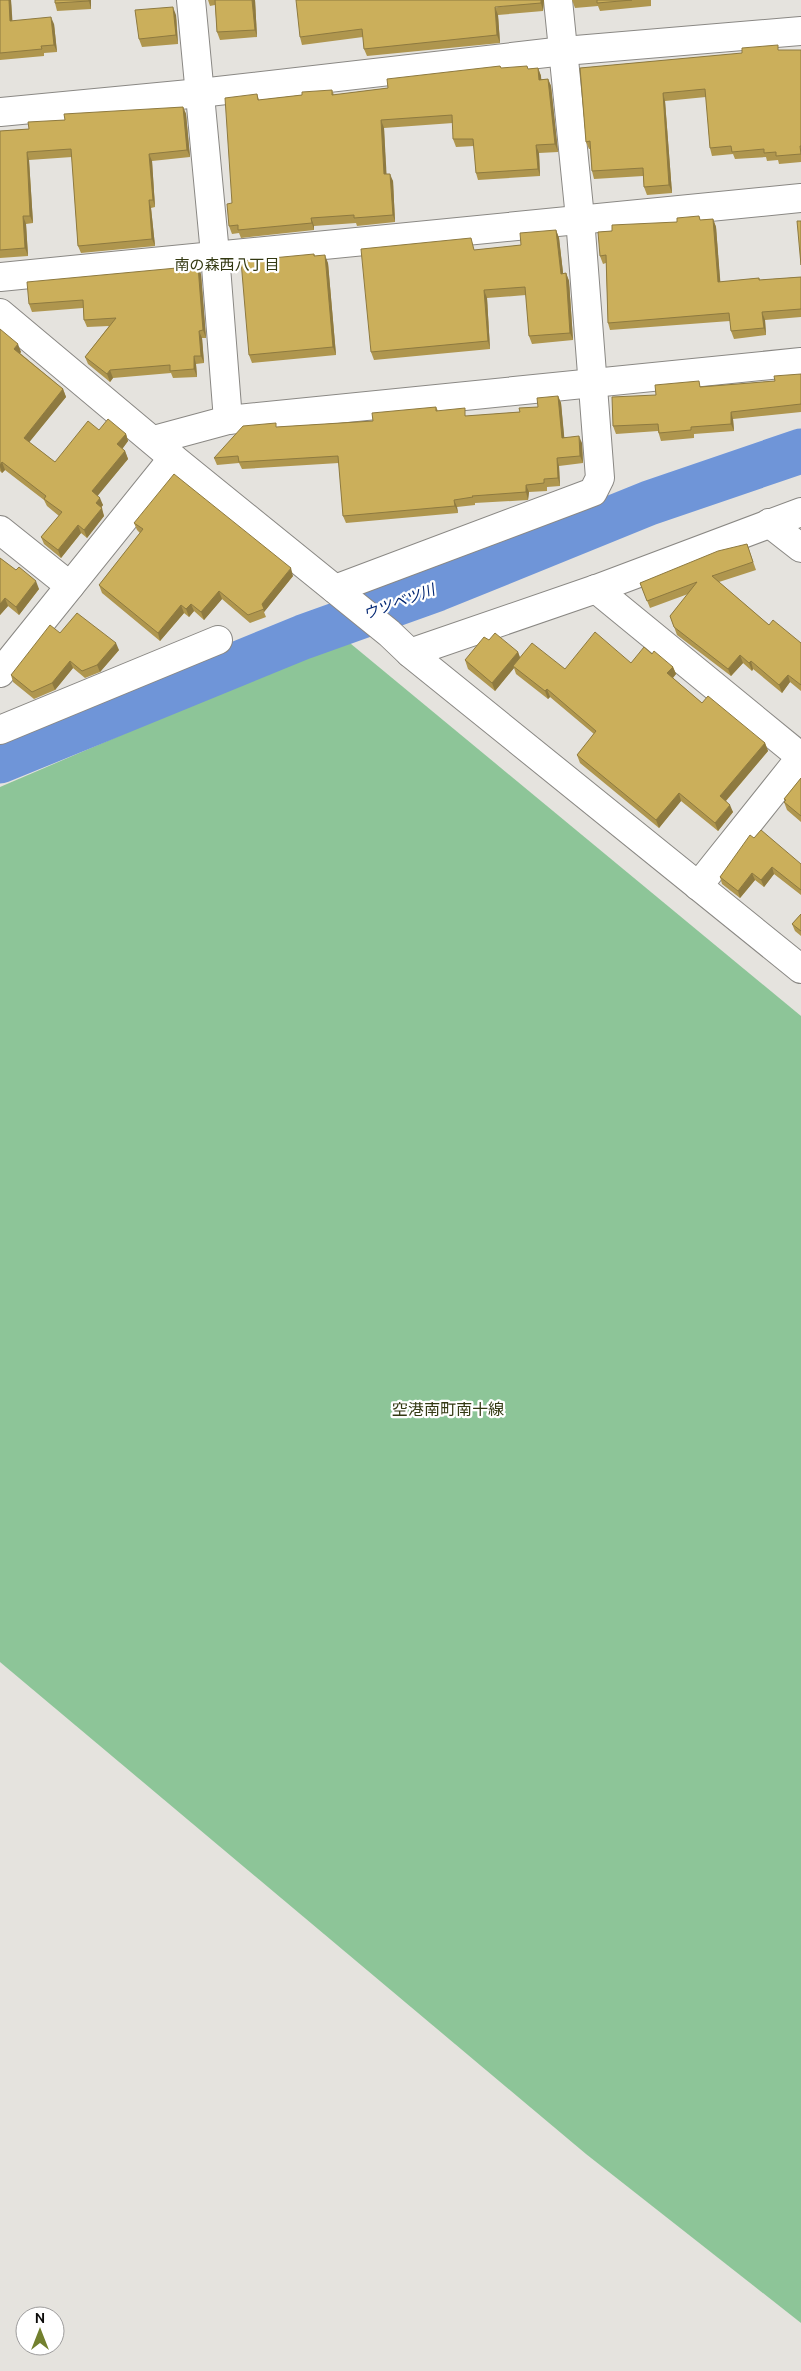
<svg xmlns="http://www.w3.org/2000/svg" width="801" height="2371" font-family="Ubuntu,'Noto Sans JP',sans-serif">
  <rect width="100%" height="100%" fill="#e5e3de"/>
  <polygon fill="#8dc598" points="345,639 801,1016 801,2323 586,2154 0,1662 0,787"/>
  <g fill="none" stroke-linecap="round" stroke-linejoin="round">
    <polyline stroke="#6f95d8" stroke-width="45" points="0,761 303,637 437,589 649,503 801,451"/>
    <g stroke="#8a8884" stroke-width="30">
      <g id="minor">
        <polyline points="191,0 215,254 228,420"/>
        <polyline points="0,112 200,93 564,51 801,31"/>
        <polyline points="0,277 801,198"/>
        <polyline points="0,313 173,458 389,633 410,653 801,969"/>
        <polyline points="154,440 228,420 801,362"/>
        <polyline points="769,523 801,548"/>
        <polyline points="0,530 70,586"/>
        <polyline points="335,589 593,492 600,478 580,218 558,0"/>
        <polyline points="596,589 801,757"/>
        <polyline points="410,653 596,589 801,512"/>
        <polyline points="0,673 173,458"/>
        <polyline points="0,730 218,640"/>
        <polyline points="698,886 801,757"/>
      </g>
    </g>
    <use href="#minor" stroke="#fff" stroke-width="28"/>
  </g>
  <g fill="#af964e">
    <polygon points="0,0 11,0 12,21 54,24 57,52 44,53 44,56 0,60"/>
    <polygon points="55,0 91,0 91,9 57,11 55,3"/>
    <polygon points="208,0 255,0 257,37 220,40 217,32 215,5 210,6"/>
    <polygon points="544,0 543,11 498,15 500,43 367,56 364,49 363,37 302,45 300,37"/>
    <polygon points="572,0 651,0 651,6 600,11 598,6 575,8"/>
    <polygon points="176,15 178,44 142,47 139,39"/>
    <polygon points="780,50 801,50 801,162 779,164 778,160 767,161 766,157 735,159 733,154 712,156 710,148 706,97 665,101 672,193 647,195 644,187 643,176 594,179 592,171 590,149 589,149 586,142 580,68"/>
    <polygon points="500,66 501,68 529,69 538,68 541,76 541,79 548,79 551,86 558,152 539,153 540,176 478,180 476,173 474,146 456,147 453,139 453,123 384,128 386,174 393,181 395,222 357,226 356,223 314,226 314,230 241,238 239,233 232,234 229,226 257,94 259,100 302,95 332,90 334,95 388,88"/>
    <polygon points="183,107 186,114 190,157 152,161 155,207 151,208 155,246 81,253 78,246 72,157 29,160 33,223 26,224 28,256 0,258 0,131 29,129 65,120"/>
    <polygon points="713,219 716,227 720,282 759,278 760,280 801,277 801,317 765,320 766,335 734,339 731,331 730,321 610,330 608,323 606,263 603,264 600,256 612,231 677,222"/>
    <polygon points="556,230 559,238 563,273 566,273 569,281 573,340 532,344 529,336 526,295 487,298 490,349 374,360 371,352 475,250 521,245"/>
    <polygon points="314,254 315,256 328,263 336,355 252,363 249,355"/>
    <polygon points="201,274 206,338 202,338 204,363 196,364 197,377 173,378 171,373 113,378 110,382 88,364 85,357 109,326 87,327 84,320 83,308 32,312 29,304"/>
    <polygon points="0,329 21,352 20,353 63,389 66,397 29,442 55,462 99,430 126,434 128,441 122,449 125,451 128,459 97,496 103,505 101,508 104,516 87,538 81,533 61,558 44,544 41,537 59,516 47,506 44,500 5,470 2,473 0,471"/>
    <polygon points="801,374 801,412 733,419 734,431 694,434 694,438 661,441 658,431 616,434 613,426 656,395 701,387 775,381"/>
    <polygon points="558,396 561,403 564,437 582,443 583,463 559,466 560,486 547,487 547,491 529,492 528,500 475,503 475,505 457,507 458,513 346,523 343,516 339,463 242,469 239,463 217,465 214,458 277,427 373,421 436,407 438,411 467,416 520,412 538,407"/>
    <polygon points="134,523 293,576 264,612 266,617 250,623 222,599 204,620 194,611 189,617 184,613 160,641 102,593 99,585 140,533 137,530"/>
    <polygon points="747,544 756,570 719,582 769,625 801,643 801,691 790,682 782,693 753,669 752,671 743,663 731,676 677,635 670,616 688,594 650,608 640,583"/>
    <polygon points="0,558 39,589 19,615 8,606 0,615"/>
    <polygon points="60,633 119,650 100,672 85,678 73,668 55,690 34,699 13,682 11,675"/>
    <polygon points="489,640 518,652 520,658 565,669 631,663 652,654 673,667 676,674 673,678 702,703 765,743 768,751 726,801 733,812 718,831 681,801 659,828 580,763 577,755 594,734 550,697 548,699 516,674 514,668 495,691 468,669 465,660"/>
    <polygon points="801,778 801,822 787,810 784,802 785,801 784,799"/>
    <polygon points="754,838 801,864 801,895 774,874 764,887 755,880 740,898 722,884 720,877"/>
    <polygon points="801,914 801,936 795,931 792,924"/>
  </g>
  <g fill="#8e7a40">
    <polygon points="9,0 11,0 13,29 10,21"/>
    <polygon points="89,0 91,0 91,9 89,1"/>
    <polygon points="252,0 255,0 257,37 255,30"/>
    <polygon points="541,0 544,0 543,11 541,3"/>
    <polygon points="173,7 176,15 178,44 176,35"/>
    <polygon points="495,7 498,15 500,43 497,35"/>
    <polygon points="51,17 54,24 57,52 54,45"/>
    <polygon points="538,68 541,76 542,87 539,80"/>
    <polygon points="548,79 551,86 558,152 555,144"/>
    <polygon points="663,93 665,101 672,193 669,185"/>
    <polygon points="183,107 186,114 190,157 187,150"/>
    <polygon points="381,120 384,128 387,182 384,174"/>
    <polygon points="536,145 539,153 540,176 538,169"/>
    <polygon points="27,152 29,160 33,223 30,216"/>
    <polygon points="149,154 152,161 155,207 153,200"/>
    <polygon points="390,174 393,181 395,222 393,215"/>
    <polygon points="149,200 151,208 155,246 152,239"/>
    <polygon points="23,216 26,224 28,256 25,248"/>
    <polygon points="311,218 314,226 314,230 312,223"/>
    <polygon points="713,219 716,227 721,290 718,282"/>
    <polygon points="556,230 559,238 564,281 561,274"/>
    <polygon points="325,255 328,263 336,355 333,347"/>
    <polygon points="198,266 201,274 206,338 203,330"/>
    <polygon points="566,273 569,281 573,340 570,333"/>
    <polygon points="484,290 487,298 490,349 488,341"/>
    <polygon points="762,312 765,320 766,335 764,328"/>
    <polygon points="199,331 202,338 204,363 201,356"/>
    <polygon points="18,344 21,352 17,357 14,349"/>
    <polygon points="194,356 196,364 197,377 194,369"/>
    <polygon points="110,370 113,378 110,382 107,374"/>
    <polygon points="63,389 66,397 27,445 24,438"/>
    <polygon points="558,396 561,403 565,445 562,438"/>
    <polygon points="731,412 733,419 734,431 731,424"/>
    <polygon points="126,434 128,441 120,452 117,444"/>
    <polygon points="579,436 582,443 583,463 580,456"/>
    <polygon points="125,451 128,459 95,499 92,491"/>
    <polygon points="557,458 559,466 560,486 558,478"/>
    <polygon points="2,462 5,470 2,473 0,467 0,465"/>
    <polygon points="526,485 529,492 528,500 526,492"/>
    <polygon points="100,498 103,505 98,511 96,503"/>
    <polygon points="454,500 457,507 458,513 455,506"/>
    <polygon points="102,508 104,516 87,538 84,530"/>
    <polygon points="78,525 81,533 61,558 58,550"/>
    <polygon points="291,568 293,576 264,612 262,604"/>
    <polygon points="36,581 39,589 19,615 16,607"/>
    <polygon points="219,591 222,599 204,620 201,612"/>
    <polygon points="5,598 8,606 0,615 0,604"/>
    <polygon points="191,604 194,611 189,617 186,609"/>
    <polygon points="181,605 184,613 160,641 158,633"/>
    <polygon points="116,643 119,650 100,672 97,665"/>
    <polygon points="518,652 521,660 513,666 514,668 495,691 492,683"/>
    <polygon points="740,655 743,663 731,676 728,669"/>
    <polygon points="70,661 73,668 55,690 52,683"/>
    <polygon points="751,661 753,669 752,671 749,663"/>
    <polygon points="673,667 676,674 670,681 667,673"/>
    <polygon points="788,675 790,682 782,693 779,685"/>
    <polygon points="547,689 550,697 548,699 545,691"/>
    <polygon points="765,743 768,751 723,804 720,796"/>
    <polygon points="679,793 681,801 659,828 656,820"/>
    <polygon points="730,805 733,812 718,831 715,823"/>
    <polygon points="772,867 774,874 764,887 761,880"/>
    <polygon points="752,873 755,880 740,898 738,891"/>
  </g>
  <g fill="#cbaf5b" stroke="#8e7a40">
    <polygon points="0,0 9,0 10,21 51,17 54,45 41,46 42,49 0,53"/>
    <polygon points="55,0 89,0 89,1 55,3"/>
    <polygon points="215,0 252,0 255,30 217,32"/>
    <polygon points="296,0 541,0 541,3 495,7 497,35 364,49 362,29 300,37"/>
    <polygon points="597,0 632,0 597,3"/>
    <polygon points="173,7 176,35 139,39 135,10"/>
    <polygon points="778,45 778,50 801,50 801,146 800,146 801,154 776,156 776,152 764,153 764,149 732,152 731,146 710,148 705,89 663,93 669,185 644,187 643,168 592,171 590,141 586,142 580,68 742,53 742,48"/>
    <polygon points="500,66 501,68 527,66 528,69 538,68 539,80 548,79 555,144 536,145 538,169 476,173 473,139 453,139 452,115 381,120 384,174 390,174 393,215 354,218 354,215 311,218 312,223 238,230 238,225 229,226 227,204 232,203 225,98 257,94 258,100 302,95 302,92 332,90 332,95 388,88 387,79"/>
    <polygon points="183,107 187,150 149,154 153,200 149,200 152,239 78,246 71,149 27,152 30,216 23,216 25,248 0,250 0,131 29,129 28,122 65,120 64,114"/>
    <polygon points="699,216 700,220 713,219 718,282 759,278 759,280 801,277 801,309 762,312 764,328 731,331 729,313 608,323 606,255 600,256 598,232 612,231 612,225 677,222 677,218"/>
    <polygon points="797,221 801,221 801,265"/>
    <polygon points="556,230 561,274 566,273 570,333 529,336 525,287 484,290 488,341 371,352 361,249 471,238 474,250 521,245 520,233"/>
    <polygon points="314,254 314,256 325,255 333,347 249,355 241,261"/>
    <polygon points="198,266 203,330 199,331 201,356 194,356 194,369 170,371 170,365 110,370 107,374 85,357 116,318 84,320 83,300 29,304 27,282"/>
    <polygon points="0,329 18,344 14,349 63,389 24,438 55,462 88,421 99,430 108,419 126,434 117,444 125,451 92,491 100,498 96,503 102,508 84,530 78,525 58,550 41,537 62,512 44,499 46,496 2,462 0,465"/>
    <polygon points="801,374 801,404 731,412 731,424 691,427 691,430 659,433 658,424 613,426 612,397 656,395 655,385 699,381 700,387 775,381 774,376"/>
    <polygon points="558,396 562,438 579,436 580,456 557,458 558,478 544,479 544,483 526,485 526,492 472,496 473,497 454,500 455,506 343,516 338,456 239,462 238,456 214,458 243,426 276,423 276,427 373,421 372,413 436,407 436,411 465,408 465,416 520,412 519,408 538,407 537,398"/>
    <polygon points="174,474 291,568 262,604 264,609 248,615 219,591 201,612 191,604 186,609 181,605 158,633 99,585 143,529 134,523"/>
    <polygon points="747,544 753,562 712,576 769,625 773,620 801,643 801,685 788,675 779,685 751,661 749,663 740,655 728,669 674,627 670,616 697,582 647,601 640,583 718,551"/>
    <polygon points="0,558 16,570 19,567 36,581 16,607 5,598 0,604"/>
    <polygon points="77,613 116,643 97,665 82,671 70,661 52,683 32,692 11,675 50,625 60,633"/>
    <polygon points="595,632 631,663 644,647 652,654 654,651 673,667 667,673 702,703 708,696 765,743 720,796 730,805 715,823 679,793 656,820 577,755 596,731 547,689 545,691 513,666 532,643 565,669"/>
    <polygon points="495,633 518,652 492,683 465,660 484,637 489,640"/>
    <polygon points="801,778 801,816 784,802 786,800 784,799"/>
    <polygon points="761,830 801,864 801,890 772,867 761,880 752,873 738,891 720,877 750,835 754,838"/>
    <polygon points="801,914 801,931 792,924"/>
  </g>
  <g text-anchor="middle" stroke-width="4.5" stroke-linejoin="round" paint-order="stroke">
    <g font-size="15" fill="#333912" stroke="#fff">
      <text x="227" y="270">南の森西八丁目</text>
    </g>
    <g font-size="15" font-style="italic" fill="#002572" stroke="#fff">
      <text transform="translate(399 602) rotate(-20)" y="5">ウツベツ川</text>
    </g>
    <g font-size="16" fill="#333912" stroke="#fff">
      <text x="448" y="1415">空港南町南十線</text>
    </g>
  </g>
  <g transform="translate(40 2331)"><circle r="24" fill="#ffffff" stroke="#9e9d9d"/>
  <path d="M0-4L9 19L0 12L-9 19Z" fill="#72802e"/>
  <text y="-8" font-size="14" font-weight="bold" text-anchor="middle" fill="#0c0b0a">N</text>
  </g>
</svg>
